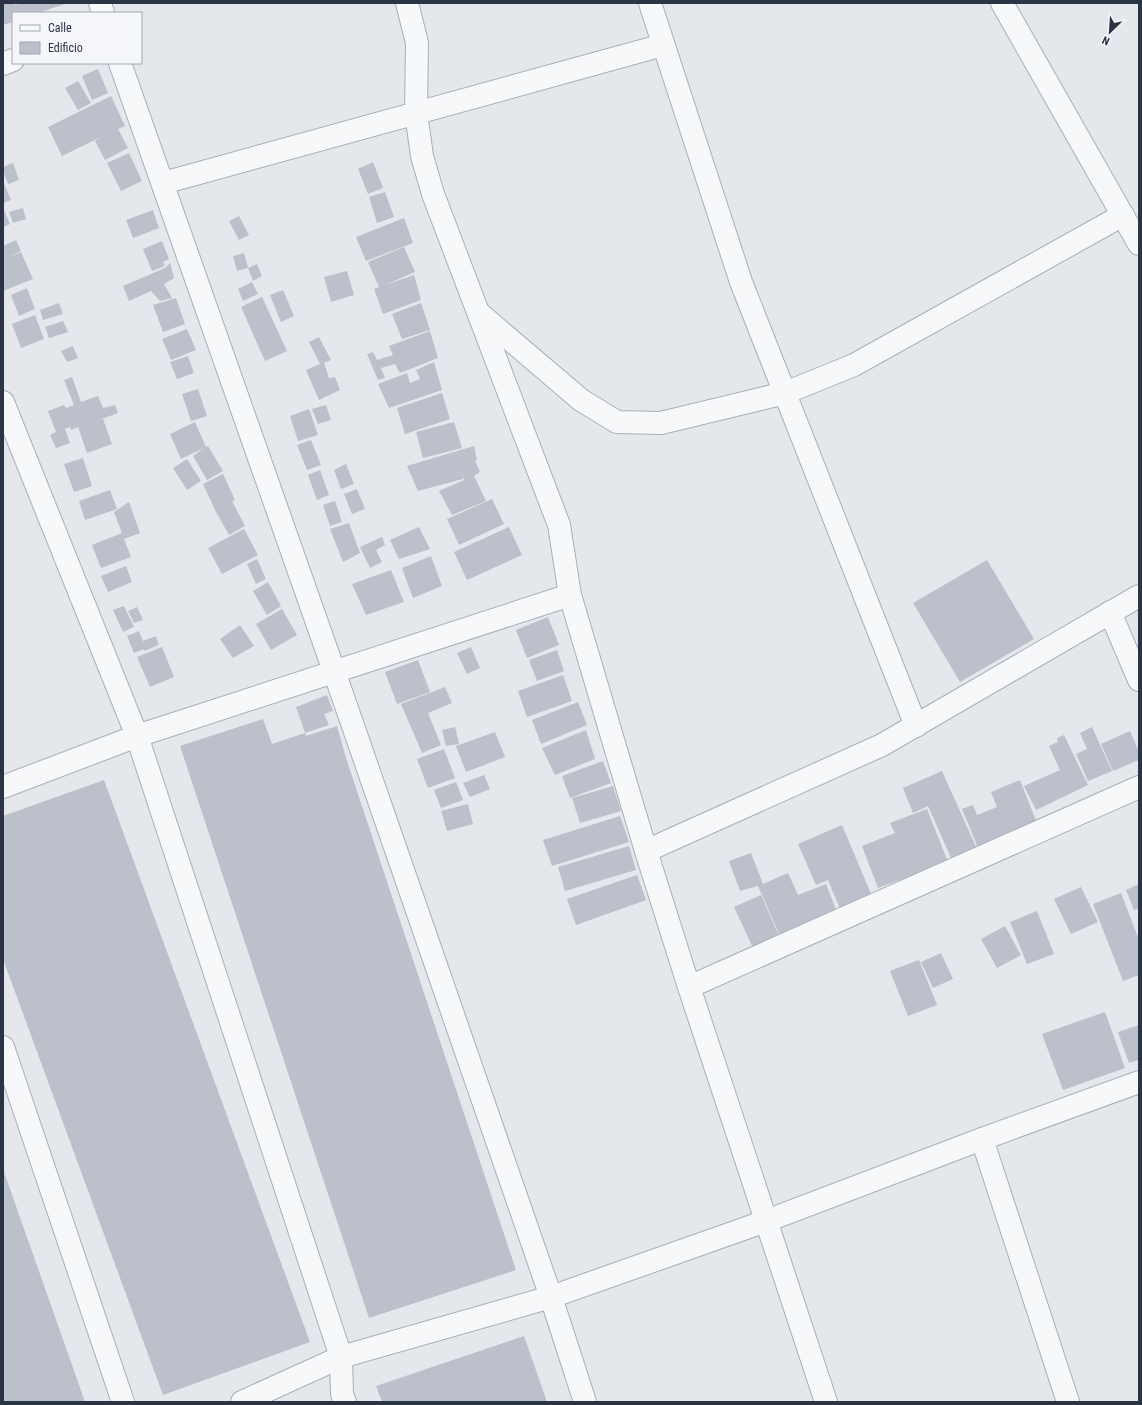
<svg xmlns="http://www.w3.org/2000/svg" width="1142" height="1405" font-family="'Roboto Condensed',sans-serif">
  <rect width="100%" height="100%" fill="#e4e7ec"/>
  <g fill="#bbc0ca">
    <polygon points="3,3 14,3 15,5 22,3 68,3 38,13 13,13 13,22 3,25"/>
    <polygon points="98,69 108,93 92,100 82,76"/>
    <polygon points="78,81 91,103 78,110 65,88"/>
    <polygon points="111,96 125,126 118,129 128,148 105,160 95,141 101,137 62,156 48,127"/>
    <polygon points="129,153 142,181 121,191 107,163"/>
    <polygon points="373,162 383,188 368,194 358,169"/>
    <polygon points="13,163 19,180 8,184 3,171 3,167"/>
    <polygon points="3,181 11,200 3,203"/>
    <polygon points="385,192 394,217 377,223 369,197"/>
    <polygon points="3,208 10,224 3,227"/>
    <polygon points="23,208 26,219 13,223 9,212"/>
    <polygon points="153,210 159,228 133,238 126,220"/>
    <polygon points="239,216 249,235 239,240 229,221"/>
    <polygon points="404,218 413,243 366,261 356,237"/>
    <polygon points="16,240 21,251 7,258 21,252 33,279 3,291 3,246"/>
    <polygon points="162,241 169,259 163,262 165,266 152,271 143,249"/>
    <polygon points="404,247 415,272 385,285 414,275 421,300 383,314 374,289 379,287 368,262"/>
    <polygon points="244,253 248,268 237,271 233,256"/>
    <polygon points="170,263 174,278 164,284 172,298 160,301 151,291 129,301 123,286 165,268"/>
    <polygon points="257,264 262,276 253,281 248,268"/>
    <polygon points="347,271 354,295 331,302 324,277"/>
    <polygon points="252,282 258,294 243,301 238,289"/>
    <polygon points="27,288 35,309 19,316 11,295"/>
    <polygon points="283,290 294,316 281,322 270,295"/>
    <polygon points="262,297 287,351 265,361 241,307"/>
    <polygon points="176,298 185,324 163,332 153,305"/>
    <polygon points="59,303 63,314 43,320 40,310"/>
    <polygon points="421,303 430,330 402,339 392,314"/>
    <polygon points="35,315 44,339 21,348 12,324"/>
    <polygon points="63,321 68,332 49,338 45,327"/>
    <polygon points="187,329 196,350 171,360 162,339"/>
    <polygon points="430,331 438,358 400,373 395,364 381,368 385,378 378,380 367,354 373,352 377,360 393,355 389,346"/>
    <polygon points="319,337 331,360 324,363 329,378 335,377 340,390 319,400 306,370 320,364 309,342"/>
    <polygon points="73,346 78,358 67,362 61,351"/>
    <polygon points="188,356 194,373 177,379 170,362"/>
    <polygon points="434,362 442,390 389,408 378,384 407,373 410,383 420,379 416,370"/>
    <polygon points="72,377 81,402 98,396 103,408 115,405 118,413 96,421 103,419 112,444 87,453 78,427 71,430 70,427 65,429 70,443 56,448 50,435 56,432 48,411 64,405 66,408 74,405 64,380"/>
    <polygon points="198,389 207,416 191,421 182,394"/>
    <polygon points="442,393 450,419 405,434 397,408"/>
    <polygon points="326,405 331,420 318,424 312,409"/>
    <polygon points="309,409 318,435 298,441 290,416"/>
    <polygon points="195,422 206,447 208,446 223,471 207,480 193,456 204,448 181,459 170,434"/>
    <polygon points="454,422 462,448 423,458 416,432"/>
    <polygon points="311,440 321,465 307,470 297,445"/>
    <polygon points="474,446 477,460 475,460 480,472 474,476 486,501 452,515 439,491 464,480 459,467 463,479 418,491 407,466"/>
    <polygon points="83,458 92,486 74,492 64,464"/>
    <polygon points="187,459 201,481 187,490 173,468"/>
    <polygon points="346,464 354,484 341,489 334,470"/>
    <polygon points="320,470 329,495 317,500 308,475"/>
    <polygon points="223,474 235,500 232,501 245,526 229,535 215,510 203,484"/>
    <polygon points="357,489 365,509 352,514 344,494"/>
    <polygon points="110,490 117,509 85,520 79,501"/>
    <polygon points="492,499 504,524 459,545 447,519"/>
    <polygon points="335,501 342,522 330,526 323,505"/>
    <polygon points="129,502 140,533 124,539 131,557 101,568 92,545 122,533 114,512"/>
    <polygon points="349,523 360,553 343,562 330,529"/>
    <polygon points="419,527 430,549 399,559 390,540"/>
    <polygon points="509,527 522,555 467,580 454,552"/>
    <polygon points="244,529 258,555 222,574 208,548"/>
    <polygon points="382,537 385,545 376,550 382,562 370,568 360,547"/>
    <polygon points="431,556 442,586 413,598 402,568"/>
    <polygon points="257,559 266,579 256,584 247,564"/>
    <polygon points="987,560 1034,639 960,682 913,603"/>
    <polygon points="126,566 132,582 108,592 101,576"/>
    <polygon points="391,570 404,602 366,615 352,584"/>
    <polygon points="268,582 281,606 267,615 253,591"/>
    <polygon points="124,606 134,627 123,632 113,610"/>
    <polygon points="137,607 143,620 134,623 128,611"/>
    <polygon points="282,609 297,635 271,650 256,624"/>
    <polygon points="548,617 559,645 527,658 516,630"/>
    <polygon points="240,625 254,646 233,658 220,639"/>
    <polygon points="139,631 143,641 156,636 159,645 144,651 144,649 134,653 127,636"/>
    <polygon points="162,647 174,677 150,687 137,657"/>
    <polygon points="471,647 480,668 467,674 457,653"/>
    <polygon points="557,650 564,671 537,681 529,660"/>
    <polygon points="418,660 430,692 397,704 385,672"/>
    <polygon points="563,675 572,701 527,717 518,691"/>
    <polygon points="445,687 452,703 428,713 441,745 422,753 401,704"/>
    <polygon points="327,695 333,711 324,714 329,725 305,733 296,707"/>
    <polygon points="578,702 587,725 541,744 532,720"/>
    <polygon points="263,719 272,744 305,733 306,736 337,726 346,758 516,1270 369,1318 180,746"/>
    <polygon points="455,727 459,744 446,746 442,730"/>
    <polygon points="1092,727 1112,771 1088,781 1076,754 1087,749 1080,733"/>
    <polygon points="586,730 595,759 555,775 542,748"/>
    <polygon points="1130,731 1139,752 1139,760 1113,771 1101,744"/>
    <polygon points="495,732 505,757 466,772 456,746"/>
    <polygon points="1064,735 1088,785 1036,810 1024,786 1060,770 1049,746 1058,742 1057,738"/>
    <polygon points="444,749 455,778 428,788 417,759"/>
    <polygon points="603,761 611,783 570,798 562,776"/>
    <polygon points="942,771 977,849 952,860 928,806 913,813 903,788"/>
    <polygon points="484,775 490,789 470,797 463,783"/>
    <polygon points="104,780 310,1342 163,1395 3,959 3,816"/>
    <polygon points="1020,780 1037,823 981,855 962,809 973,805 977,815 997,807 991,792"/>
    <polygon points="456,782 463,800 441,808 434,790"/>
    <polygon points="613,786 621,811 580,823 572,798"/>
    <polygon points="468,804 473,824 447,831 441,811"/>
    <polygon points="927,809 948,862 878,888 862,846 895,833 890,823"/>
    <polygon points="620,816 629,842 552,866 543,840"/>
    <polygon points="842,825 872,896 840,909 828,880 816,885 798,844"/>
    <polygon points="629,846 636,870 565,891 558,867"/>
    <polygon points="751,853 763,884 788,873 798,895 826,884 837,912 780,936 758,886 740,891 729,861"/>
    <polygon points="637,875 646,900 576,925 567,899"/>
    <polygon points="1139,884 1139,908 1134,910 1126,890"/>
    <polygon points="1081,887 1098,922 1071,934 1054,899"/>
    <polygon points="1121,893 1139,940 1139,975 1123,981 1093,904"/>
    <polygon points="761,895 780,938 754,950 734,907"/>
    <polygon points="1037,911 1054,954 1027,964 1010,922"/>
    <polygon points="1005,926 1021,955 997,968 981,939"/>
    <polygon points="941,953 953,979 933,988 921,962"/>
    <polygon points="919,960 937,1005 908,1016 890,971"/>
    <polygon points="1105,1012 1125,1068 1063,1090 1042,1034"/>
    <polygon points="1139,1025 1139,1060 1129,1063 1118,1032"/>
    <polygon points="3,1169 85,1402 3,1402"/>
    <polygon points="524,1336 547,1402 382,1402 376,1386"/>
  </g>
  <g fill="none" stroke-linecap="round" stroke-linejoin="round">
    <g stroke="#a9aeb7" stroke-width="24">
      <g id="street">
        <polyline points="100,3 103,13"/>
        <polyline points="407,3 417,43 416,113 422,156 433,194 559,525 570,595 646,851 689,987 826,1402"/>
        <polyline points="650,3 741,282 916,726"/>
        <polyline points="1002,3 1139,244"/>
        <polyline points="120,63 334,671 551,1297 585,1402"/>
        <polyline points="3,64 13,60"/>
        <polyline points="163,183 663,45"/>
        <polyline points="480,314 581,400 617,422 661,423 785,393 854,365 1123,215"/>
        <polyline points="3,402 137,736 341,1357 342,1394 345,1402"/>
        <polyline points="1110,612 1139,680"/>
        <polyline points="3,787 137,736 570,595"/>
        <polyline points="646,851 882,745 1139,596"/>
        <polyline points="689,987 1139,787"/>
        <polyline points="3,1047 123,1402"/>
        <polyline points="982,1139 1068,1402"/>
        <polyline points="242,1402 341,1357 551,1297 766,1221 982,1139 1139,1082"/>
      </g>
    </g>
    <use href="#street" stroke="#f7f8fa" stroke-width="22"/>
  </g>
  <rect width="1142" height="1405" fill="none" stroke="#2b3445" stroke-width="8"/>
  <rect x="12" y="12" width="130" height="52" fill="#f4f6f9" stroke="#a4a8b1"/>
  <rect x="20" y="25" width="20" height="6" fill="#f7f8fa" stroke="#a4a8b1"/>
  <text x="48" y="32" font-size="12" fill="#2b3445">Calle</text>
  <rect x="20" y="42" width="20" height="12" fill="#bbc0ca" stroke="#a4a8b1"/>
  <text x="48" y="52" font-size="12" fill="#2b3445">Edificio</text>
  <g transform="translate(1110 32) rotate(205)" stroke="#f4f6f9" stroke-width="3" paint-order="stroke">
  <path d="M0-3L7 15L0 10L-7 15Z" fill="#2b3445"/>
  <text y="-6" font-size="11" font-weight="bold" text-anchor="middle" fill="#2b3445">N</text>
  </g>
</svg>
